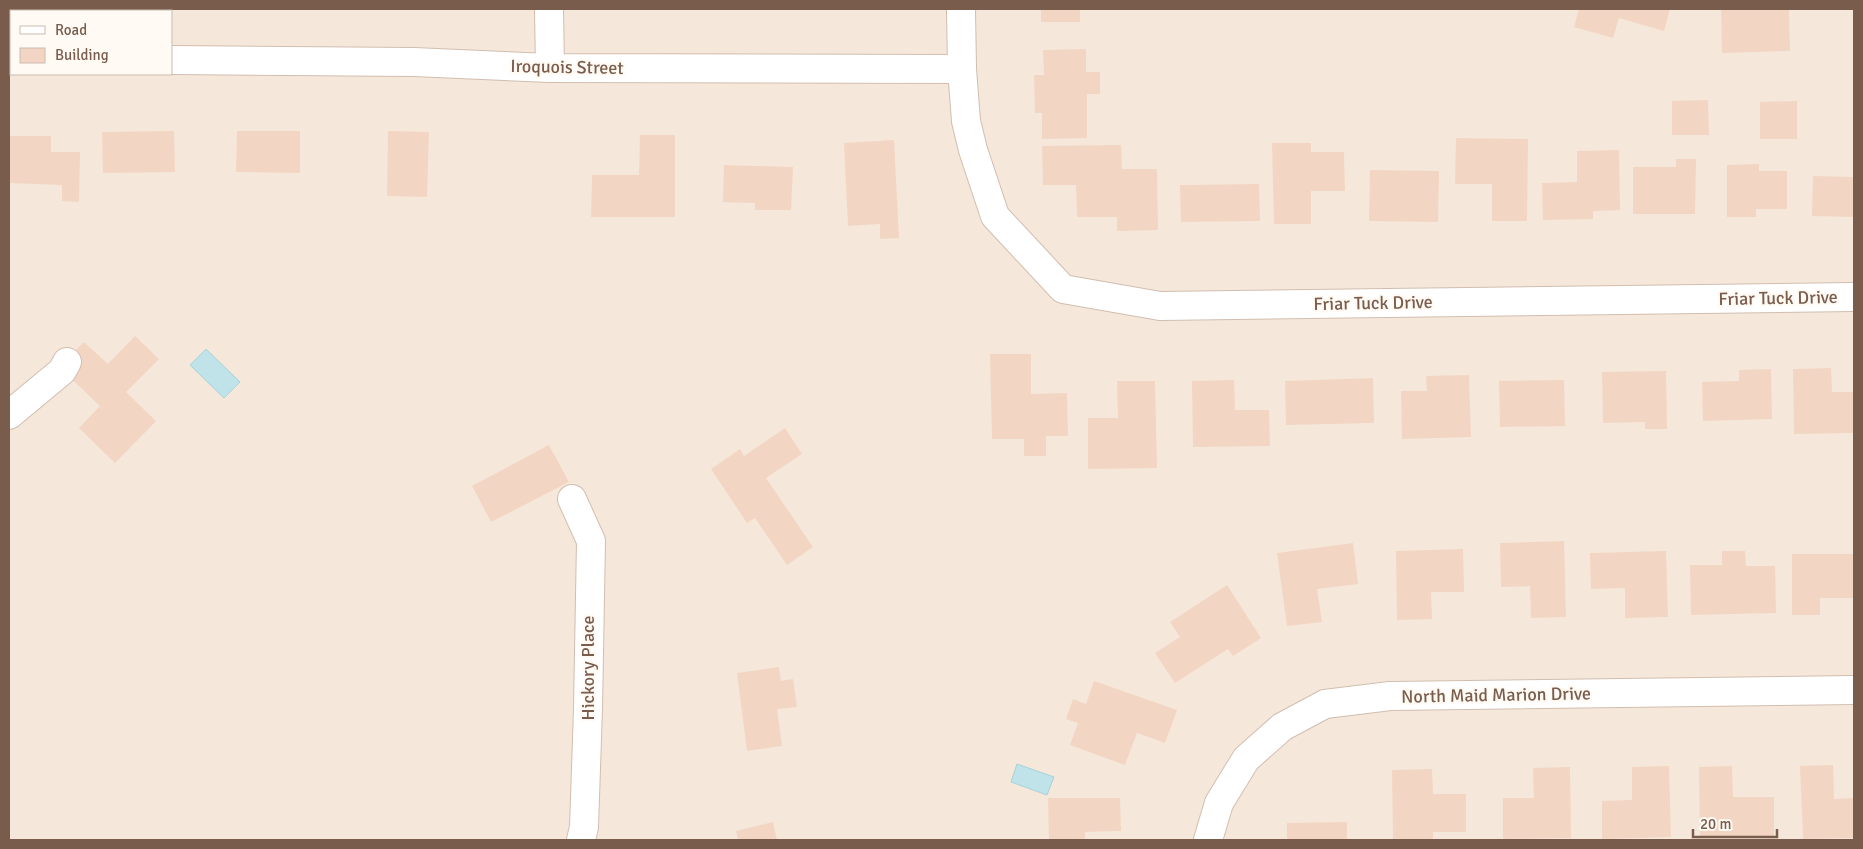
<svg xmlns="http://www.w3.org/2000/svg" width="1863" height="849" font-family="Signika,sans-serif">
  <rect width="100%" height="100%" fill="#fdf6ec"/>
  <path fill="#f5e8da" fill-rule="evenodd" d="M 9,9 L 1854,9 L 1854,840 L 9,840 ZM 11,11 L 171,11 L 171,74 L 11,74 Z"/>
  <g fill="#bfe3e8" stroke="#a5d3da">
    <polygon points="206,349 240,382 224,398 190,365"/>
    <polygon points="1017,764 1054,777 1047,795 1011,782"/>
  </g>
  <g fill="#f3d5c3">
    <rect x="1041" y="9" width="39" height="13"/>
    <polygon points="1579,9 1670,9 1664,31 1619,18 1613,38 1574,27"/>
    <polygon points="1721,9 1789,10 1790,51 1722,53"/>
    <polygon points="1086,49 1086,72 1100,72 1100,94 1087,94 1087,138 1042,139 1042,113 1035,113 1034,75 1044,75 1043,50"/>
    <polygon points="1708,100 1709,135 1672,135 1672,101"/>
    <polygon points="1797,101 1797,139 1760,139 1760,102"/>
    <polygon points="174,131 175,172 103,173 102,132"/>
    <polygon points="237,131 300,131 300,173 236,172"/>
    <polygon points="388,131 429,132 427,197 387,196"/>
    <polygon points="640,135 675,135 675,217 591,217 592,175 639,175"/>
    <polygon points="9,136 51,136 51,152 80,152 79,202 62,201 62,185 9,183"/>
    <polygon points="1456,138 1528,139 1527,221 1492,221 1492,184 1455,184"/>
    <polygon points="894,140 899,238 880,239 880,224 848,226 844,143"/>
    <polygon points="1272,143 1311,143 1311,152 1344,152 1345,191 1311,191 1311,224 1274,224"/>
    <polygon points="1121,145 1122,169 1157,169 1158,230 1117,231 1117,217 1077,217 1076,185 1043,185 1042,146"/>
    <polygon points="1619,150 1620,210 1593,211 1593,219 1543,220 1542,183 1577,182 1577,151"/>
    <polygon points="1676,159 1696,159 1695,214 1633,214 1633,167 1676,167"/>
    <polygon points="1759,164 1759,171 1787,171 1787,209 1756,209 1756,217 1727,217 1727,165"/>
    <polygon points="724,165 793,167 791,210 755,210 755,203 723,202"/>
    <polygon points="1370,170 1439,171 1438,222 1369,221"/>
    <polygon points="1813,176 1854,177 1854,217 1812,216"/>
    <polygon points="1259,184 1260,221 1181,222 1180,185"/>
    <polygon points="135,336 159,359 126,392 156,421 115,463 79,428 100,406 59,367 84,342 108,364"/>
    <polygon points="990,354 1031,354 1031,394 1067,393 1068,436 1046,436 1046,456 1024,456 1024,439 992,439"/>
    <polygon points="1831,368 1832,392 1854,392 1854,433 1794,434 1793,369"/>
    <polygon points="1771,369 1772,419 1703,421 1702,382 1739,381 1739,370"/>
    <polygon points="1666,371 1667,429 1645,429 1645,422 1603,423 1602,372"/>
    <polygon points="1469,375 1471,437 1402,439 1401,391 1427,391 1426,376"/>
    <polygon points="1373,378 1374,423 1286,425 1285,381"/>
    <polygon points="1234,380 1235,410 1269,410 1270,446 1193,447 1192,381"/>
    <polygon points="1564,380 1565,426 1500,427 1499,381"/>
    <polygon points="1117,381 1155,381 1157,468 1088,469 1088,418 1118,418"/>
    <polygon points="785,428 802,454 766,478 813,547 787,565 755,518 747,523 711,469 740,449 744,456"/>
    <polygon points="549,445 569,482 491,522 472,486"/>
    <polygon points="1564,541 1566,617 1531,618 1530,586 1501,587 1500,543"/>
    <polygon points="1353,543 1358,584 1317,589 1322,622 1287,626 1277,553"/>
    <polygon points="1463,549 1464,592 1431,592 1432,619 1397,620 1396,551"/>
    <polygon points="1666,551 1668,617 1625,618 1625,588 1591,589 1590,553"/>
    <polygon points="1722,551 1745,551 1746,566 1775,566 1776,613 1691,615 1690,565 1722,565"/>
    <polygon points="1792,554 1854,554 1854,598 1820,598 1820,615 1792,615"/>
    <polygon points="1227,585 1261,638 1233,656 1228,649 1175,683 1155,653 1180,637 1170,622"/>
    <polygon points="779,667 781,681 793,679 797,707 777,709 782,746 747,751 737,673"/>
    <polygon points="1094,681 1177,710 1165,743 1137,733 1125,765 1070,745 1078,723 1066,719 1073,699 1086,704"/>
    <polygon points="1833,765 1834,799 1854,798 1854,838 1803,839 1800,766"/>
    <polygon points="1669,766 1671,837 1602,839 1602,801 1632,800 1632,767"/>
    <polygon points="1732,766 1733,797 1774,797 1774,836 1700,837 1699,767"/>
    <polygon points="1570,767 1571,838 1503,839 1503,798 1534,798 1533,768"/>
    <polygon points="1432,769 1433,794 1466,794 1466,832 1433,832 1433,840 1393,840 1392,770"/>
    <polygon points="1048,798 1120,798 1121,831 1085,832 1085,840 1049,840"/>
    <polygon points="773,822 777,840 738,840 736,831"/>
    <polygon points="1347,822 1347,840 1287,840 1287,823"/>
  </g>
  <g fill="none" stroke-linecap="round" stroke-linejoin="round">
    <g stroke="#d1beb0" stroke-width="30">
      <g id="street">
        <polyline points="549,9 550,68"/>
        <polyline points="961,9 962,69 966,121 973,150 995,216 1063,289 1160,306 1854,297"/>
        <polyline points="9,59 11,59"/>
        <polyline points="171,60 414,62 550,68 962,69"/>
        <polyline points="9,415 62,371 67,362"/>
        <polyline points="572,499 591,541 588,709 584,827 581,840"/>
        <polyline points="1208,840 1219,803 1246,759 1282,727 1325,704 1390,696 1854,690"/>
      </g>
    </g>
    <use href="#street" stroke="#fff" stroke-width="28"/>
  </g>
  <g text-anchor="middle" stroke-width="4.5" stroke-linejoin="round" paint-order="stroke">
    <g font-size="18" fill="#7a5c4d" stroke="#fffaf3">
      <text transform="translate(567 67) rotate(1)" y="6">Iroquois Street</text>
      <text transform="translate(1778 298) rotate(-1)" y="6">Friar Tuck Drive</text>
      <text transform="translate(1373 303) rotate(-1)" y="6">Friar Tuck Drive</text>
      <text transform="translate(588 668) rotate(-90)" y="6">Hickory Place</text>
      <text transform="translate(1496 695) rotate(-1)" y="6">North Maid Marion Drive</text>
    </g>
  </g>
  <rect width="1863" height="849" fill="none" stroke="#7a5c4d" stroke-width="20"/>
  <rect x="10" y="10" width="162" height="65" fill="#fffaf3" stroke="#cabbb1"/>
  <rect x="20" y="26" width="25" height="8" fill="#ffffff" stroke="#cabbb1"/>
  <text x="55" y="35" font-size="15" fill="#7a5c4d">Road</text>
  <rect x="20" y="48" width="25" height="15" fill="#f3d5c3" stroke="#cabbb1"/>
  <text x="55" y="60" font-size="15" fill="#7a5c4d">Building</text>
  <path d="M1693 829v8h84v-8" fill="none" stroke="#7a5c4d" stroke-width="2.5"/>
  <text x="1700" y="829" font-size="15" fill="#7a5c4d" stroke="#fffaf3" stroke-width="4" paint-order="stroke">20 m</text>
</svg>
